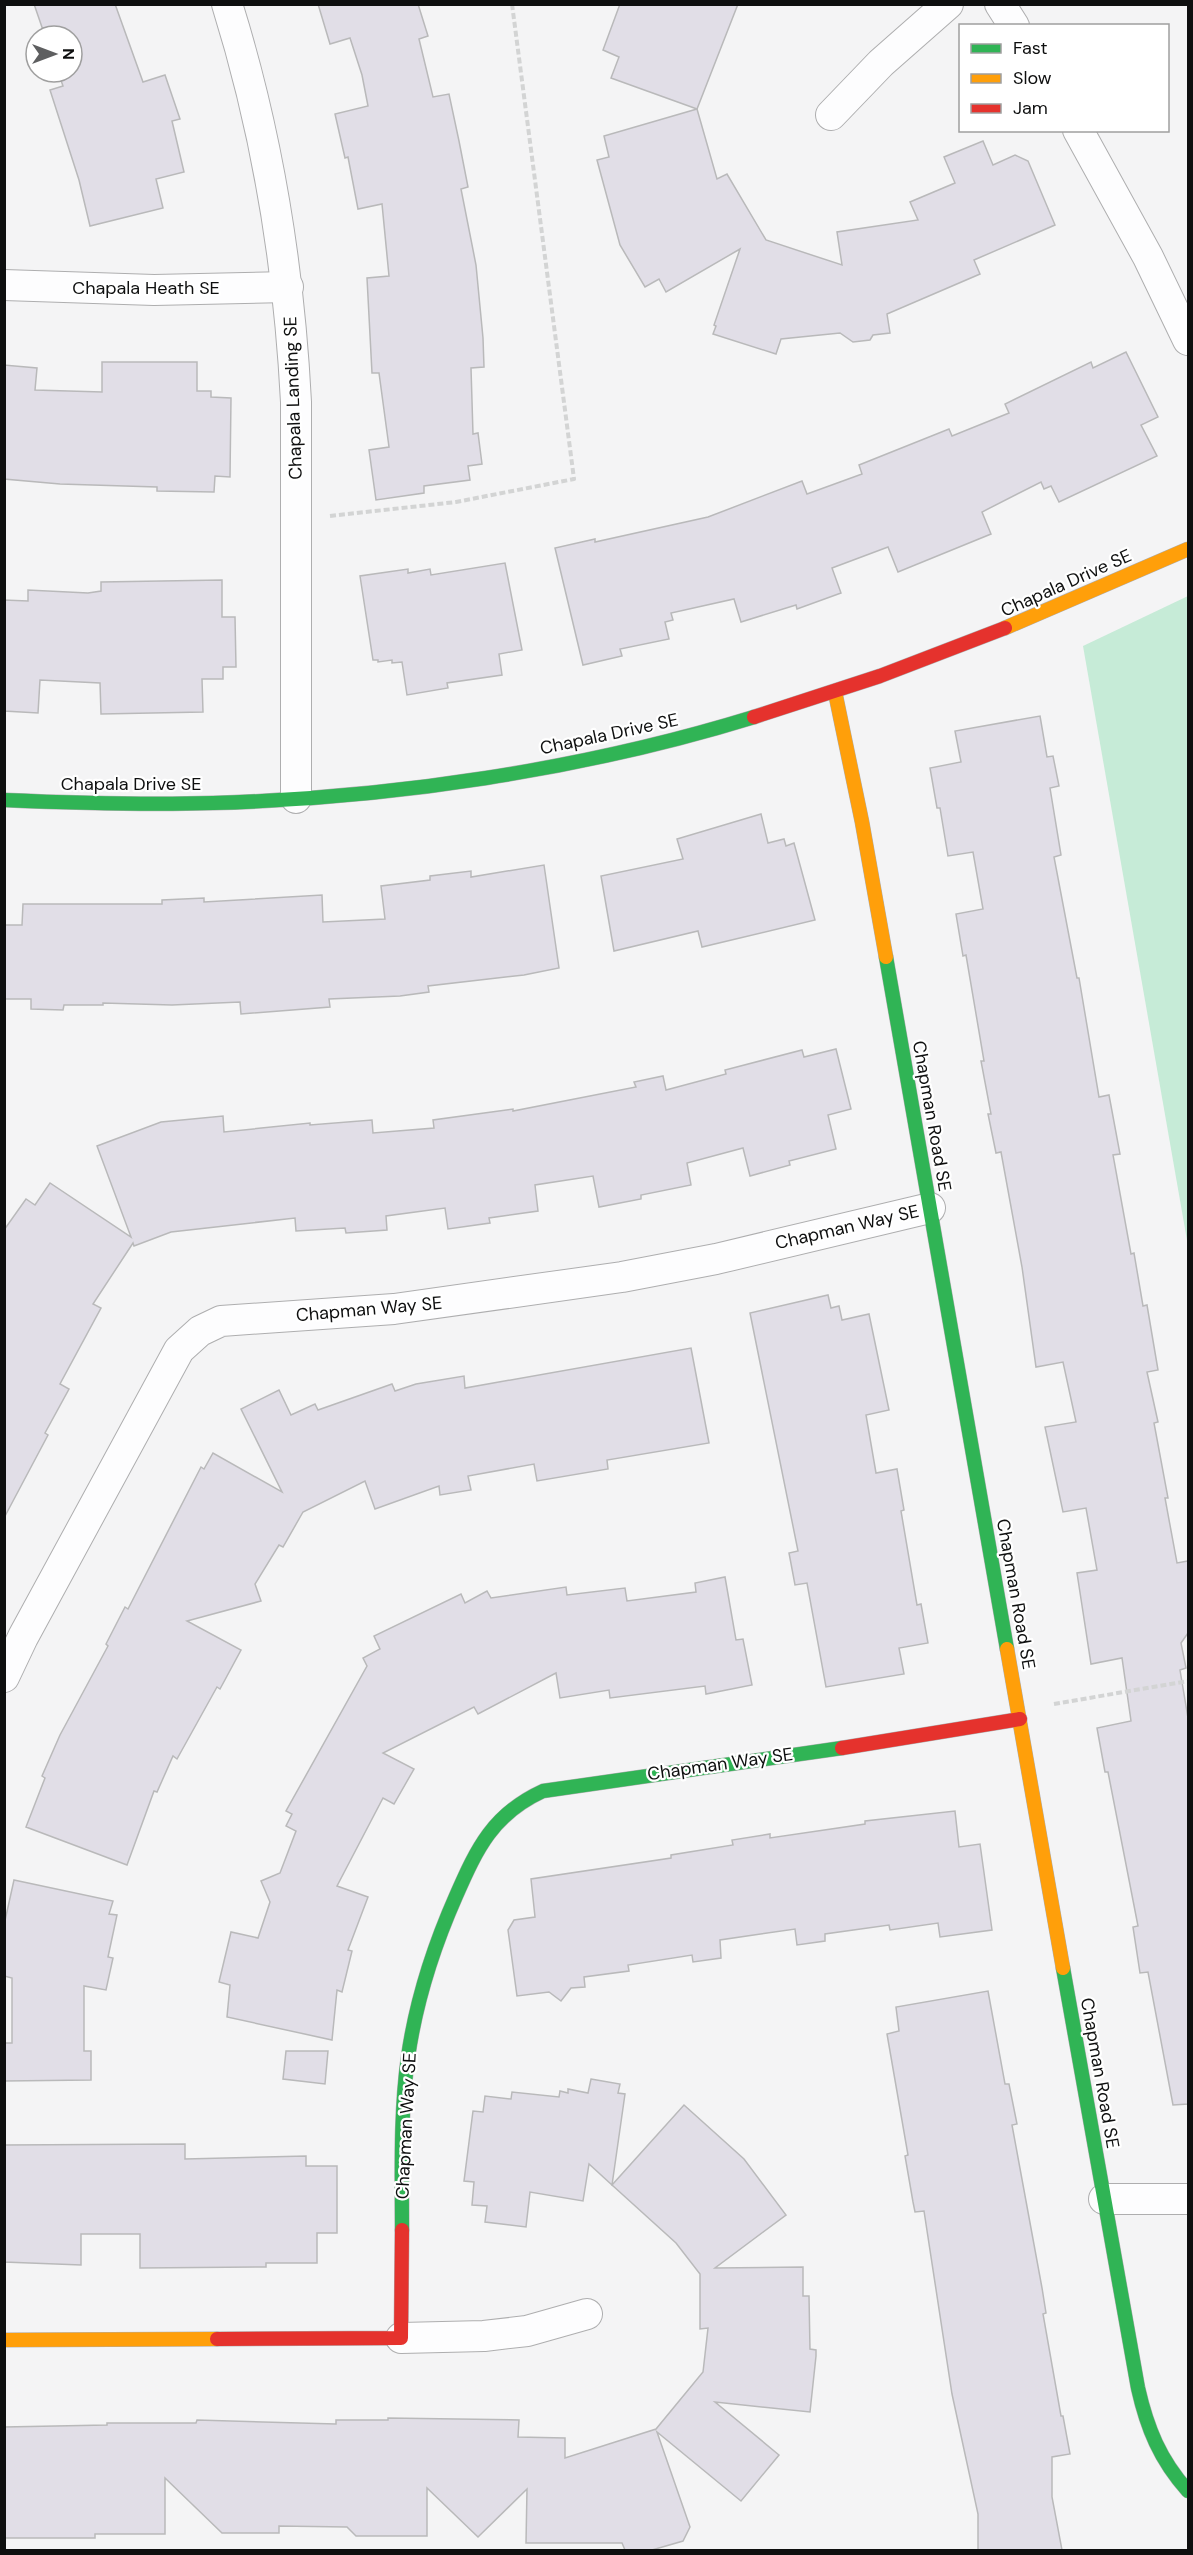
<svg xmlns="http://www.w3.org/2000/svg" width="1193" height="2555" font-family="'DM Sans',sans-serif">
  <rect width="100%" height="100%" fill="#f4f4f5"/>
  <polygon fill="#c6ebd7" points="1188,596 1188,1246 1083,646"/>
  <g fill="#e1dee7" stroke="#b9b9ba" stroke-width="1.5">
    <polygon points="34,4 115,4 143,82 165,75 180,119 172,121 184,172 156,179 163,208 90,226 79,180 50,90 63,86 58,72 72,72 72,36 45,36"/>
    <polygon points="318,4 418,4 428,36 419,39 433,97 449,94 459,141 468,187 461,189 476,265 483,338 484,367 471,368 473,434 478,433 482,464 468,466 470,480 424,486 424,493 376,500 369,450 389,447 379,373 372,373 367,278 389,276 382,204 358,209 348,157 345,158 335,114 368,106 362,75 350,38 330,44"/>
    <polygon points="620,4 738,4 697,109 611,78 619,57 603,50"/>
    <polygon points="697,109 717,179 727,174 766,240 842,265 837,232 918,220 910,202 955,183 944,157 983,141 993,165 1015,155 1028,161 1055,225 974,260 980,274 887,314 890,333 873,335 870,340 853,342 840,333 781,339 776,354 713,334 716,326 714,325 740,249 666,292 659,279 645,287 620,245 597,160 609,157 604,136"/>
    <polygon points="1126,352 1158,417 1141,425 1157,456 1059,502 1051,486 1044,489 1041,482 982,512 991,534 898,572 888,547 832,568 841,593 797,609 796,605 741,622 734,599 671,613 673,620 665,622 669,639 620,649 622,656 583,665 555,548 595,539 595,542 708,517 802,481 807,494 862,474 859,465 949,429 952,436 1009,413 1005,404 1091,362 1093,368"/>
    <polygon points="102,362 197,362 197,391 211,391 211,397 231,398 230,477 215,476 214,492 157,491 157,487 60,484 4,479 4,365 37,368 35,390 102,392"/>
    <polygon points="505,563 522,650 499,654 502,675 447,683 448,688 407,695 402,662 392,663 392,660 378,662 378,660 373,660 360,576 408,569 408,573 430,569 431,575"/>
    <polygon points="222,580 222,617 235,617 236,667 223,667 223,679 202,679 203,712 101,714 100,683 40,680 38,713 4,711 4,600 28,601 28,590 88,593 101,591 101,582"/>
    <polygon points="1040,716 1047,757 1053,756 1059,786 1050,788 1061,855 1054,857 1077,978 1079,978 1099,1097 1109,1095 1120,1154 1113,1155 1131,1254 1134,1253 1143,1306 1147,1305 1158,1370 1147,1372 1158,1422 1154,1423 1168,1498 1165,1498 1177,1563 1188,1561 1188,1633 1181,1643 1186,1668 1180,1670 1188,1718 1188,2104 1173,2105 1148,1972 1140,1973 1133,1927 1138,1926 1108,1772 1105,1772 1097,1728 1131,1721 1122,1658 1091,1664 1077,1573 1097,1570 1086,1508 1063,1512 1045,1427 1076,1422 1063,1362 1036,1367 1022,1267 1001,1152 996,1153 988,1114 991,1114 981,1061 984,1061 966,955 963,956 956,914 983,909 973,852 948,856 940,808 937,808 930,768 961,762 955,731"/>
    <polygon points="761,814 768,843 784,839 786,846 794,843 815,920 702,947 698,931 614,951 601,876 683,859 677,839"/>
    <polygon points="544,865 559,968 524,975 428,986 429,992 400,996 329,999 330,1007 241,1014 240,1002 172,1005 103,1003 103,1005 64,1005 63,1010 31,1009 31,999 4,999 5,925 22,925 23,904 162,904 162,900 204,898 204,902 322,895 323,922 385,919 381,886 430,880 430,876 471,871 471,877"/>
    <polygon points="836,1049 851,1109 828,1115 836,1149 789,1161 790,1165 750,1176 743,1148 687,1163 691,1185 641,1195 641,1199 599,1207 593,1176 535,1185 538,1211 489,1218 490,1223 448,1229 445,1208 386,1216 387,1230 346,1233 345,1228 296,1231 295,1218 171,1232 134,1246 133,1243 93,1304 101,1308 60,1384 69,1389 45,1433 48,1435 4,1518 4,1230 26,1199 35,1205 50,1183 131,1237 97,1146 161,1122 223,1116 224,1132 310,1123 310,1125 372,1120 373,1133 434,1128 433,1120 513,1109 513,1111 636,1087 634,1082 663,1076 666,1090 726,1074 725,1070 802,1050 804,1057"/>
    <polygon points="828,1295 831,1308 839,1306 842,1320 869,1314 889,1410 866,1415 876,1473 897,1469 904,1510 901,1511 917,1605 921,1604 928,1643 899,1648 904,1674 826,1687 807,1583 795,1585 789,1553 798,1551 750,1313"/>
    <polygon points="691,1348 709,1443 607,1460 608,1469 537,1481 534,1464 468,1476 471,1490 440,1495 439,1486 375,1509 365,1481 303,1512 283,1547 279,1545 255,1584 261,1601 187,1621 241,1650 220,1689 217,1687 177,1759 173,1756 157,1792 154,1791 127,1865 26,1827 45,1778 42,1776 60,1735 108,1646 106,1644 125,1607 128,1609 201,1467 204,1469 213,1453 282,1492 241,1409 279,1390 291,1415 315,1404 318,1410 392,1384 395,1391 416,1384 464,1376 465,1388"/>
    <polygon points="725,1577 736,1640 743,1639 752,1685 706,1694 705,1686 610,1698 609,1690 560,1698 556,1673 478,1714 474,1707 383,1753 414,1769 394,1804 383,1798 337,1886 368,1897 348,1950 352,1951 342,1992 337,1990 332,2040 227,2017 230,1985 219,1982 231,1932 258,1938 270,1902 261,1881 280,1873 296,1831 286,1826 292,1814 286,1811 367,1666 363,1658 380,1649 374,1636 461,1594 465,1603 487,1591 491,1598 566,1587 567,1595 625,1588 627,1601 696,1592 695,1583"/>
    <polygon points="955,1811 959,1847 980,1844 992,1930 940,1937 938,1923 890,1930 889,1925 825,1934 825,1941 797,1945 795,1929 720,1940 721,1958 693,1962 692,1955 628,1965 629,1971 584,1977 585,1987 571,1988 561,2001 549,1992 517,1996 508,1930 514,1920 535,1917 531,1879 671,1858 671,1855 733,1845 732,1840 770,1834 770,1838 865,1824 865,1821"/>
    <polygon points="14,1880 113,1901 109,1914 117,1915 108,1957 113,1958 106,1990 84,1986 84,2051 91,2051 91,2080 4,2081 4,2043 12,2043 12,1978 4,1976 4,1925"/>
    <polygon points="988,1991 1005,2084 1009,2084 1017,2124 1012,2125 1042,2288 1046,2313 1043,2314 1061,2416 1063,2416 1070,2454 1052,2457 1052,2497 1062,2550 978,2550 978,2514 952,2394 924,2211 915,2212 913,2202 905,2156 908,2155 887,2034 899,2031 896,2007"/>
    <polygon points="286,2051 328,2051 325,2084 283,2079"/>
    <polygon points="591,2079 620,2084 618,2093 625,2094 612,2185 589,2164 583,2201 530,2192 526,2227 485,2222 487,2206 472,2205 474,2182 464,2181 473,2111 483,2112 485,2096 511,2099 512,2092 559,2097 560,2091 568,2093 568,2089 588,2093"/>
    <polygon points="684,2105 744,2159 786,2215 715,2268 803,2267 803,2296 809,2296 810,2349 816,2350 816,2356 810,2412 715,2402 779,2455 741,2501 657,2432 690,2527 683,2541 652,2550 625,2550 622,2543 526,2543 527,2489 478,2537 427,2488 427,2536 356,2536 347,2527 279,2526 279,2533 222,2533 165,2478 165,2534 95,2534 95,2538 4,2538 4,2427 107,2425 107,2423 196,2423 197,2420 336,2424 336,2420 388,2420 388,2418 519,2420 518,2437 565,2438 565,2458 656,2429 703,2372 708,2328 700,2329 700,2274 676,2243 612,2185"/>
    <polygon points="185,2144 185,2159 306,2156 306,2166 337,2166 337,2233 317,2233 317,2263 266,2263 266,2267 140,2268 140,2234 81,2234 81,2265 4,2262 4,2145"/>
  </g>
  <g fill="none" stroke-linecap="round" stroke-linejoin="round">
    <g stroke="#aeaeaf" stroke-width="32">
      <g id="street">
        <path d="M 227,4 C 268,135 289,266 296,402 L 296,798"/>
        <polyline points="1000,4 1014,26"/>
        <polyline points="831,115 881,63 948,4"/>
        <polyline points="1078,130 1148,257 1188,340"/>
        <polyline points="4,285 154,290 288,287"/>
        <polyline points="4,1677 23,1637 179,1350 200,1331 221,1321 394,1309 622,1277 716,1259 930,1208"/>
        <polyline points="1104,2199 1188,2199"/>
        <polyline points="401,2338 484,2336 527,2331 587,2314"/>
      </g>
    </g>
    <g stroke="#aeaeaf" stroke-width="15">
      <g id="fast">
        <path d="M 4,800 C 74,803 143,805 213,803 C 392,798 582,770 754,717"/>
        <polyline points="886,957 1007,1649"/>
        <path d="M 1063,1968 L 1138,2388 C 1147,2428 1160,2460 1188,2491"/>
        <path d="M 402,2230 C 402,2173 400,2115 408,2057 C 416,2001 433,1948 456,1896 C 477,1848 493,1814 543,1791 L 842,1748"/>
      </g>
    </g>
    <g stroke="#aeaeaf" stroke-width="15">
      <g id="slow">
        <polyline points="1005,628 1188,549"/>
        <polyline points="835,692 862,822 886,957"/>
        <polyline points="1007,1649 1063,1968"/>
        <polyline points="4,2340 217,2339"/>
      </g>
    </g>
    <g stroke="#aeaeaf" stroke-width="15">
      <g id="jam">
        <polyline points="754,717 880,676 1005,628"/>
        <polyline points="842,1748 1020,1719"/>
        <polyline points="217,2339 401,2338 402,2230"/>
      </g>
    </g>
    <g stroke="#d3d4d4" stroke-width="4" stroke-dasharray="6 3" stroke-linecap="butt">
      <polyline points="330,516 456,502 574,479 512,4"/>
      <polyline points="1054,1704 1188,1681"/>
    </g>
    <use href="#street" stroke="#fdfdfe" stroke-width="30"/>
    <use href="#fast" stroke="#30b455" stroke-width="14"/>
    <use href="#slow" stroke="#ff9f0a" stroke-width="14"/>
    <use href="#jam" stroke="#e5322d" stroke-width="14"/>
  </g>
  <g text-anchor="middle" stroke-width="4.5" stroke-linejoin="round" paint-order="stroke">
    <g font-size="18" fill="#0e0f0f" stroke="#fff">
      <text x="146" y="294">Chapala Heath SE</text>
      <text transform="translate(293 398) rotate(-92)" y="6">Chapala Landing SE</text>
      <text transform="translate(1066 583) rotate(-24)" y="6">Chapala Drive SE</text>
      <text transform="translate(609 734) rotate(-12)" y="6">Chapala Drive SE</text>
      <text x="131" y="790">Chapala Drive SE</text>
      <text transform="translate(932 1116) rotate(80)" y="6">Chapman Road SE</text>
      <text transform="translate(847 1227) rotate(-13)" y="6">Chapman Way SE</text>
      <text transform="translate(369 1309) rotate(-5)" y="6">Chapman Way SE</text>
      <text transform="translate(1016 1594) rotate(80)" y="6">Chapman Road SE</text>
      <text transform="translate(720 1764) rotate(-8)" y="6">Chapman Way SE</text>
      <text transform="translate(1100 2073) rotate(80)" y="6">Chapman Road SE</text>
      <text transform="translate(406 2126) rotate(-87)" y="6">Chapman Way SE</text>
    </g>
  </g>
  <rect width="1193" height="2555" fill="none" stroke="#0e0f0f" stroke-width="12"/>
  <rect x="959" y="24" width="210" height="108" fill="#ffffff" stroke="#9f9f9f" stroke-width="1.5"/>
  <rect x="971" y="44" width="30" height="9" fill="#30b455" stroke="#9f9f9f" stroke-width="1.5"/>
  <text x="1013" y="54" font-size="18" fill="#0e0f0f">Fast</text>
  <rect x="971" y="74" width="30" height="9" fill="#ff9f0a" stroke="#9f9f9f" stroke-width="1.5"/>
  <text x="1013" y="84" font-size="18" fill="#0e0f0f">Slow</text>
  <rect x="971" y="104" width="30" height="9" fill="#e5322d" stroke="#9f9f9f" stroke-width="1.5"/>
  <text x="1013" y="114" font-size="18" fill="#0e0f0f">Jam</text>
  <g transform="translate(54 54) rotate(90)"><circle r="28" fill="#ffffff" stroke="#9f9f9f" stroke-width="1.5"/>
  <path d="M0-4.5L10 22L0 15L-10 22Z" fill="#5e5f60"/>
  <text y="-9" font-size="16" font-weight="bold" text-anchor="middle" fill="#0e0f0f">N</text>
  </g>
</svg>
